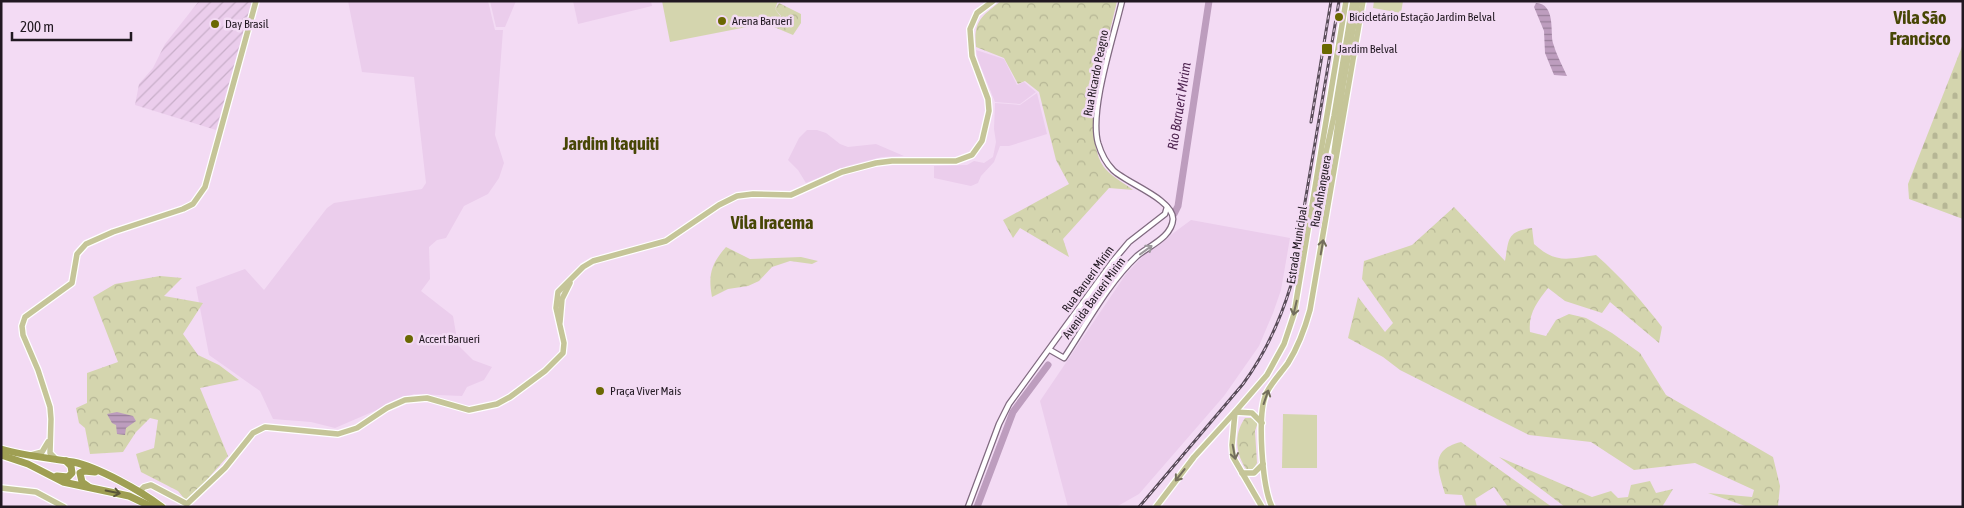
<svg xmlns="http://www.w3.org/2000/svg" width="1964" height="508" font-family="'Asap Condensed',sans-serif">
  <defs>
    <pattern id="industrial-furrows" width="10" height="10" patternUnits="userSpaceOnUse" patternTransform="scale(1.25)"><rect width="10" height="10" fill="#ebcdec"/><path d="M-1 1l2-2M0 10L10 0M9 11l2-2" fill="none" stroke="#c9afca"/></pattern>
    <pattern id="forest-crowns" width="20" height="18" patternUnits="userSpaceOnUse" patternTransform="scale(1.25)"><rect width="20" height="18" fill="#d4d5ae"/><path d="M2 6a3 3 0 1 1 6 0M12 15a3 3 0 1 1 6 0" fill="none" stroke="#b6b695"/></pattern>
    <pattern id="cemetery-stones" width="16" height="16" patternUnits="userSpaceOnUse" patternTransform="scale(1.25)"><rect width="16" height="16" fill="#d4d5ae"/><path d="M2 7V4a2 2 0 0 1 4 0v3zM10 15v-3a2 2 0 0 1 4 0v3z" fill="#b6b695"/></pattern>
    <pattern id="water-rules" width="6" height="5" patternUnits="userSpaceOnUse" patternTransform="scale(1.25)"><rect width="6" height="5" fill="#bd9dbe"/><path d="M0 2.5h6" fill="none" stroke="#997f9a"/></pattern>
  </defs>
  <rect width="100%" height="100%" fill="#f3dbf4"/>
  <g fill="#ebcdec">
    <polygon points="348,1 488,1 495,30 503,30 495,135 504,163 499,178 488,194 464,206 446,238 437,240 429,247 430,279 421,291 453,316 458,345 473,360 492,367 484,380 467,387 462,396 414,394 335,428 311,422 273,419 260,391 209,355 196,287 245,269 264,290 327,208 334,203 422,189 426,183 414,77 362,72"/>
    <polygon points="490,1 516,1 505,27 496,27"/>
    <polygon points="573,1 651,1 652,6 578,24"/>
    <polygon points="976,50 1004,59 1017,85 1024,82 1036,92 1020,104 995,102 978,60"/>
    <polygon points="1037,93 1047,134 1009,146 1000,146 994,162 981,176 978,183 971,186 934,178 934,166 967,165 974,161 984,163 993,157 996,142 994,129 995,103 1020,105"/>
    <polygon points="807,130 817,130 826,133 840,144 848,147 876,144 904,156 882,157 847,166 806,183 798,170 788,160 799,138"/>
    <polygon points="1191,220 1290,238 1281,290 1273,313 1259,346 1224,396 1139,494 1116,507 1068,507 1040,401 1126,274 1144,255"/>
  </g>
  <polygon fill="url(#industrial-furrows)" points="199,1 252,1 216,130 135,105 139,84 153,68 165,44"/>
  <g fill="#d4d5ae">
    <polygon points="662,1 778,1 775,9 781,17 774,27 765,25 752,26 670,42"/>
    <polygon points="1374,1 1403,1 1401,13 1373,8"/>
    <polygon points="1283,414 1317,415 1317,468 1282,468"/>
  </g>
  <g fill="url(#forest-crowns)">
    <path d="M 1001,1 L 1117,1 C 1108,43 1080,129 1103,166 C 1109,175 1124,183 1133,190 L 1109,188 L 1063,239 L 1069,257 L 1020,228 L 1013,238 L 1003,220 L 1069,184 L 1056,160 L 1039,92 L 1025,81 L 1018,84 L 1004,58 L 976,47 C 973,21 982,16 1001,1 Z"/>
    <polygon points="779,3 801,14 801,23 793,35 774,27 781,16 775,9"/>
    <path d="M 1454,207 L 1505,261 C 1509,240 1506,231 1532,228 L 1534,244 C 1556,264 1567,259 1596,255 C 1621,277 1642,301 1662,327 L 1659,343 L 1610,302 L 1602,313 L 1565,301 L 1548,288 C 1537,302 1528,314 1530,332 L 1546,336 L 1556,320 L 1569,314 L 1586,318 L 1612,333 L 1640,353 L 1666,395 L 1773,457 L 1780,486 L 1778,506 L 1748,507 L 1708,493 L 1752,497 L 1754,490 L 1695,463 L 1634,470 L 1591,442 L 1529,435 L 1400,370 L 1383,357 L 1348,338 L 1358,297 L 1385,332 L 1393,323 L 1362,279 L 1364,261 L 1412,245 Z"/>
    <path d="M 726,247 L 750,259 L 801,257 L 818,261 L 812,264 L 790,261 L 772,267 L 759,281 L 748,286 L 728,289 L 712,297 C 708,275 711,264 726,247 Z"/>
    <polygon points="160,276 182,278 164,296 203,303 183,334 198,355 219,365 239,380 200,388 228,456 187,502 178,491 141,472 136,454 154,448 158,420 150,418 136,432 123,452 90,454 85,428 79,423 76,408 87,403 87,373 118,362 93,297 115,284"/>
    <path d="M 1245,418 L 1251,418 L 1258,422 L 1255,431 L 1257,463 L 1253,470 L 1247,470 C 1236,455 1233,435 1245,418 Z"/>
    <path d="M 1461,442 L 1552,507 L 1508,507 L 1494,487 L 1475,499 L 1477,507 L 1466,507 L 1462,495 L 1445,494 C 1438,470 1429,450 1461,442 Z"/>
    <polygon points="1499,457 1592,497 1611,491 1618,498 1628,497 1631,485 1650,481 1656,493 1673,489 1662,507 1565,507"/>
  </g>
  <polygon fill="url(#cemetery-stones)" points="1963,44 1963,219 1909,199 1908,184"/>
  <g fill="url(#water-rules)">
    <path d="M 1536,3 C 1556,4 1550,32 1553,43 C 1556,54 1562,65 1567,76 L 1554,75 L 1545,53 L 1544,31 L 1534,7 Z"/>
    <polygon points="117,412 133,416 136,421 126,428 125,435 117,434 116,425 112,423 107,414"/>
  </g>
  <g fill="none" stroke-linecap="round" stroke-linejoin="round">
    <g stroke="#bd9dbe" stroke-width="7">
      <polyline points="1174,214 1178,206 1209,1"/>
      <polyline points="977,507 1013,412 1048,365"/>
    </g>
    <g stroke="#806a80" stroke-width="7">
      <g id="minor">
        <path d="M 1050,350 L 1064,358 C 1086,325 1108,283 1137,256 C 1149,246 1172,237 1173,219 C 1173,199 1126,183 1113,170 C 1105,162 1101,153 1098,143 C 1089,110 1114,36 1122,1"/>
        <polyline points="968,507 999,424 1009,404 1113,261 1129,242 1165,214 1167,207"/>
      </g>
    </g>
    <g stroke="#fff" stroke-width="8">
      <g id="major">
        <polyline points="1334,152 1343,86 1358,1"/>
        <polyline points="1321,175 1334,116 1353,1"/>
        <polyline points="560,322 562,299 570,283"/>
        <polyline points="31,455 42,452 48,442"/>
        <polyline points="56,459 50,453 51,419 50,407 38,370 23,335 22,326 25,317 72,283 77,254 86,244 113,232 183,209 193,204 205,187 256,1"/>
        <polyline points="1242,473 1254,473 1263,464"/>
        <polyline points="1,488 36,492 64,507"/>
        <polyline points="139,492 144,487 151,485 187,504 225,468 253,433 265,427 338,434 357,428 387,408 405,400 427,398 469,410 497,404 510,397 545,371 563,353 564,343 556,308 558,292 583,267 593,261 666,241 719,205 737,196 753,194 791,195 842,172 876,163 892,161 956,161 972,155 982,141 989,111 988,99 972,56 970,29 977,13 993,1"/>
        <polyline points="1156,507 1194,457 1235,412 1252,413 1262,423"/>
        <polyline points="1262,507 1233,457 1232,445 1235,412 1267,375 1284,344 1294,314 1346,1"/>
        <path d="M 1272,507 C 1262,486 1257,415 1266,394 C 1271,383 1281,373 1288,363 C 1298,347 1305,328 1310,310 L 1363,1"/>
      </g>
    </g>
    <g stroke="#fff" stroke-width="9">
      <g id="highway">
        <path d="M 1,449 C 25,456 49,458 73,462 C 98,467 141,491 162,507"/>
        <polyline points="1,455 28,464 63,482 129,496 152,507"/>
        <polyline points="57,476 68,477 72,473 71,466 66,461"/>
        <polyline points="89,487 82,482 80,473 84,471 95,472"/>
      </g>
    </g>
    <use href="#minor" stroke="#fff" stroke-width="4.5"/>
    <use href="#major" stroke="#c5c598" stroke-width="5.5"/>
    <use href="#highway" stroke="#9f9f53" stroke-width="7"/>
    <g stroke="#5a4d5a" stroke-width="3">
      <g id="rail">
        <polyline points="1311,122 1331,1"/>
        <path d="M 1139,507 L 1243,384 C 1265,354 1280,321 1291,285 L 1339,1"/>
      </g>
    </g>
    <use href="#rail" stroke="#f3dbf4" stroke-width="1" stroke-dasharray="4" stroke-linecap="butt"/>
  </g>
  <defs><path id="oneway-shaft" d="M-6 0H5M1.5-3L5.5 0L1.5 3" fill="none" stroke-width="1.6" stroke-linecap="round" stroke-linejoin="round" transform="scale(1.25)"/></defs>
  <g stroke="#736e5c">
    <use href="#oneway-shaft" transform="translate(1322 247) rotate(-80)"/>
    <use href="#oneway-shaft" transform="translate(1295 308) rotate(103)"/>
    <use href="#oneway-shaft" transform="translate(1266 397) rotate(-71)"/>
    <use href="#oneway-shaft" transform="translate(1234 452) rotate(79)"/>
    <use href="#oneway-shaft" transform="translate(1180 475) rotate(128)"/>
  </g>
  <use stroke="#9b979b" href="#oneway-shaft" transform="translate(1146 250) rotate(-36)"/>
  <use stroke="#5a5538" href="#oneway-shaft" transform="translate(113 492) rotate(11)"/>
  <g fill="#6a6802" stroke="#f3dbf4" stroke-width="2">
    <circle cx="1339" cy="17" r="5"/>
    <circle cx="722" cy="21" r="5"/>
    <circle cx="215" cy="24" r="5"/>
    <rect x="1321" y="43" width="12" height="12" rx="2.5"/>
    <circle cx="409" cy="339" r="5"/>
    <circle cx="600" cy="391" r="5"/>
  </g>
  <g text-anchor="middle" stroke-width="5" stroke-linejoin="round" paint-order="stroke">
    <g font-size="12" fill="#211821" stroke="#f3dbf4" text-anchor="start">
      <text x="1349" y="21">Bicicletário Estação Jardim Belval</text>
      <text x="732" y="25">Arena Barueri</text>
      <text x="225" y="28">Day Brasil</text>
      <text x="1338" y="53">Jardim Belval</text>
      <text x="419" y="343">Accert Barueri</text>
      <text x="610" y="395">Praça Viver Mais</text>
    </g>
    <g font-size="12" fill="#211821" stroke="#f3dbf4">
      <text transform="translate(1096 73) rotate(-79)" y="4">Rua Ricardo Peagno</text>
      <text transform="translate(1321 191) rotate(-80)" y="4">Rua Anhanguera</text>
      <text transform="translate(1297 245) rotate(-81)" y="4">Estrada Municipal</text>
      <text transform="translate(1088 279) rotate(-54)" y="4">Rua Barueri Mirim</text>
      <text transform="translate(1094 298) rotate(-54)" y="4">Avenida Barueri Mirim</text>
    </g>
    <g font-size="14" font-style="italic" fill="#4f2551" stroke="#f3dbf4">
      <text transform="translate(1179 106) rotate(-81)" y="5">Rio Barueri Mirim</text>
    </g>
    <g font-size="18" font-weight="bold" fill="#474605" stroke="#f3dbf4">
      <text x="1920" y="24">Vila São<tspan x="1920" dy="21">Francisco</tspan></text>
      <text x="611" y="150">Jardim Itaquiti</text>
      <text x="772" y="229">Vila Iracema</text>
    </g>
  </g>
  <rect width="1964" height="508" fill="none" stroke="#211821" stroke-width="5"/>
  <path d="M12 32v8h119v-8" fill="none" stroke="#211821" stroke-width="2.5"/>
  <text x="20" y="32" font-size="15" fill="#211821" stroke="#f3dbf4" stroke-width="4" paint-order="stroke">200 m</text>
</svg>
